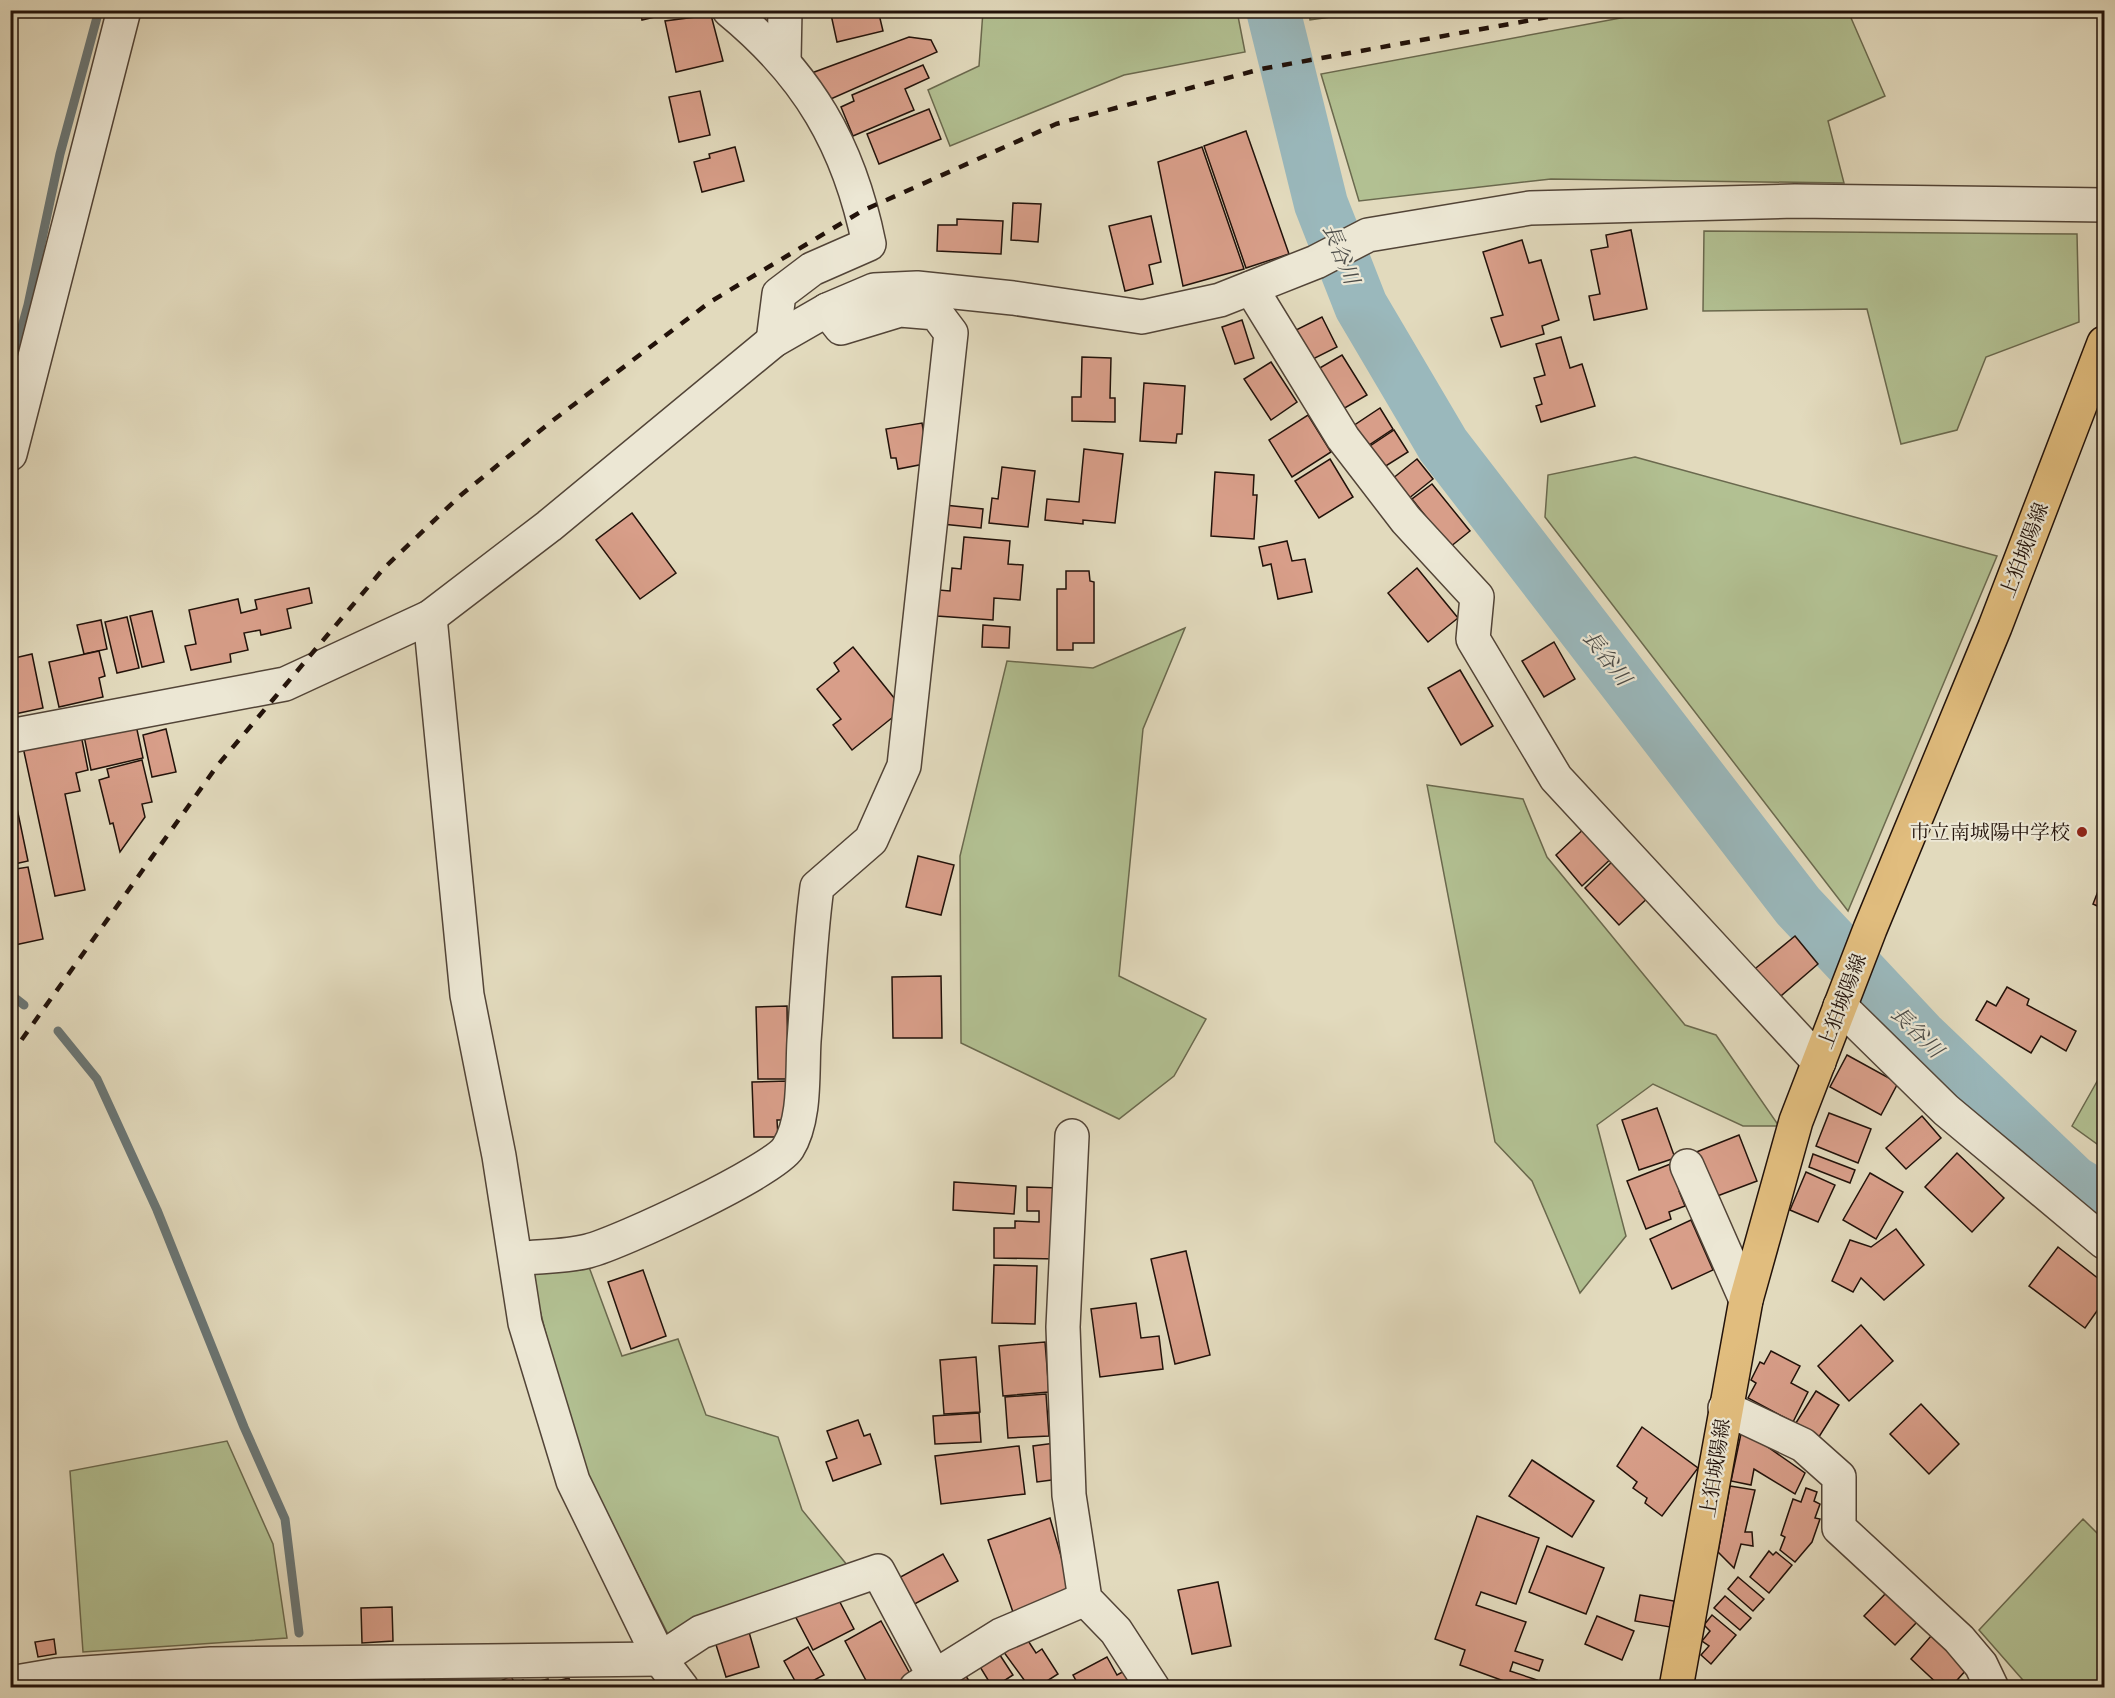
<svg xmlns="http://www.w3.org/2000/svg" width="2115" height="1698" font-family="'Gentium Book Plus','Noto Serif JP',serif">
  <rect width="100%" height="100%" fill="#e2dabd"/>
  <filter id="stains"><feTurbulence type="fractalNoise" baseFrequency=".00333" numOctaves="4"/><feColorMatrix values="0 0 0 0 .2 0 0 0 0 .09 0 0 0 0 .02 0 0 0 .5 -.17"/></filter>
  <radialGradient id="worn" r=".72"><stop offset=".6" stop-color="#630" stop-opacity="0"/><stop offset="1" stop-color="#630" stop-opacity=".3"/></radialGradient>
  <g fill="#b2c092" stroke="#6a694e" stroke-width="1.5">
    <polygon points="1309,10 1373,10 1373,11 1310,20"/>
    <polygon points="983,11 1237,11 1245,52 1124,75 950,146 928,90 979,66"/>
    <polygon points="1848,11 1885,96 1828,121 1844,183 1551,179 1359,201 1321,74 1658,11"/>
    <polygon points="1704,231 2077,234 2079,322 1986,357 1957,430 1901,444 1867,309 1703,311"/>
    <polygon points="1635,457 1997,556 1848,911 1545,517 1548,475"/>
    <polygon points="1185,628 1143,729 1119,976 1206,1019 1174,1076 1119,1119 961,1043 960,856 1007,661 1093,668"/>
    <polygon points="1427,785 1523,799 1547,857 1685,1025 1716,1035 1779,1126 1743,1126 1653,1084 1597,1125 1626,1236 1580,1293 1532,1181 1495,1142"/>
    <polygon points="2104,1069 2104,1149 2072,1126"/>
    <polygon points="589,1267 622,1356 678,1339 706,1415 778,1437 802,1510 852,1571 670,1638 575,1451 531,1274"/>
    <polygon points="227,1441 273,1544 287,1638 83,1652 70,1471"/>
    <polygon points="2083,1519 2104,1540 2104,1687 2029,1687 1979,1630"/>
  </g>
  <g fill="none" stroke-linecap="round" stroke-linejoin="round">
    <g stroke="#6a7675" stroke-width="9">
      <polyline points="10,370 28,305 60,154 99,10"/>
      <polyline points="10,994 24,1005"/>
      <polyline points="58,1031 97,1079 157,1210 244,1427 285,1519 299,1633"/>
    </g>
    <polyline stroke="#9ab8bc" stroke-width="54" points="1273,10 1321,204 1361,306 1443,445 1798,906 1920,1036 2073,1182 2104,1201"/>
  </g>
  <g fill="#d89e89" stroke="#22120a" stroke-width="1.5">
    <polygon points="640,10 672,10 672,13 642,20"/>
    <polygon points="830,10 878,10 883,31 837,42"/>
    <polygon points="711,15 723,61 676,72 665,21"/>
    <polygon points="909,37 931,40 937,52 824,102 809,74"/>
    <polygon points="923,65 929,78 905,89 914,110 853,136 841,107 854,101 852,95"/>
    <polygon points="700,91 710,135 679,142 669,97"/>
    <polygon points="929,109 941,139 879,164 867,134"/>
    <polygon points="1246,131 1289,254 1246,268 1204,146"/>
    <polygon points="735,147 744,181 702,192 694,162 710,158 709,154"/>
    <polygon points="1202,147 1244,269 1183,286 1158,162"/>
    <polygon points="1013,203 1041,204 1038,242 1011,240"/>
    <polygon points="1151,216 1161,262 1149,265 1153,284 1125,291 1109,226"/>
    <polygon points="957,219 1003,221 1001,254 937,251 938,225 957,225"/>
    <polygon points="1631,230 1647,309 1594,320 1589,296 1600,294 1591,250 1608,247 1606,235"/>
    <polygon points="1522,240 1529,263 1541,260 1559,320 1542,326 1544,334 1501,347 1491,318 1503,315 1483,252"/>
    <polygon points="1322,317 1337,347 1309,361 1294,331"/>
    <polygon points="1242,320 1254,358 1235,364 1222,327"/>
    <polygon points="1561,337 1570,368 1582,364 1595,406 1541,422 1536,406 1542,404 1534,378 1545,375 1536,344"/>
    <polygon points="1342,355 1367,395 1343,409 1318,369"/>
    <polygon points="1082,357 1111,358 1110,398 1115,398 1115,422 1072,421 1072,397 1081,397"/>
    <polygon points="1271,362 1297,402 1271,420 1244,379"/>
    <polygon points="1144,383 1185,386 1182,434 1177,434 1176,443 1140,441"/>
    <polygon points="1380,408 1393,429 1366,447 1353,426"/>
    <polygon points="1308,415 1331,452 1292,477 1269,440"/>
    <polygon points="922,423 927,453 924,464 898,469 896,458 891,458 886,429"/>
    <polygon points="1394,430 1408,452 1381,469 1367,448"/>
    <polygon points="1084,449 1123,454 1115,523 1083,520 1083,524 1045,520 1047,499 1079,502"/>
    <polygon points="1330,459 1353,497 1319,518 1295,481"/>
    <polygon points="1417,459 1433,479 1408,499 1392,479"/>
    <polygon points="1002,467 1035,471 1028,527 989,523 992,498 998,499"/>
    <polygon points="1215,472 1254,475 1253,495 1257,495 1254,539 1211,536"/>
    <polygon points="1432,484 1470,531 1450,547 1412,499"/>
    <polygon points="944,505 983,509 981,528 942,524"/>
    <polygon points="632,513 676,573 640,599 596,540"/>
    <polygon points="964,537 1010,541 1008,564 1023,565 1020,600 994,598 993,620 937,616 939,590 950,591 952,568 961,569"/>
    <polygon points="1287,541 1292,561 1305,559 1312,592 1278,599 1271,564 1263,566 1259,547"/>
    <polygon points="1417,568 1458,618 1428,642 1388,593"/>
    <polygon points="1066,571 1089,571 1090,581 1094,582 1094,643 1073,643 1073,650 1057,650 1057,589 1066,589"/>
    <polygon points="309,588 312,603 287,609 291,628 261,635 260,630 244,633 248,650 230,654 231,662 191,670 185,646 196,644 189,610 238,599 241,613 257,609 255,600"/>
    <polygon points="152,611 164,662 142,667 130,616"/>
    <polygon points="127,617 139,668 117,673 105,622"/>
    <polygon points="101,620 107,649 84,654 77,625"/>
    <polygon points="983,625 1010,627 1009,648 982,647"/>
    <polygon points="1554,642 1575,679 1544,697 1522,661"/>
    <polygon points="853,647 903,709 852,750 833,725 841,719 817,689 839,671 834,663"/>
    <polygon points="99,651 105,676 99,678 103,697 59,707 49,662"/>
    <polygon points="32,654 43,708 10,715 10,659"/>
    <polygon points="1460,670 1493,726 1461,745 1428,688"/>
    <polygon points="136,725 143,758 91,770 84,736"/>
    <polygon points="166,729 176,772 152,777 143,735"/>
    <polygon points="81,735 88,770 76,773 80,791 65,794 85,890 55,896 23,747"/>
    <polygon points="142,760 152,802 142,804 145,817 120,852 113,823 110,824 99,780 109,777 107,769"/>
    <polygon points="10,789 13,789 28,861 10,865"/>
    <polygon points="1589,824 1616,854 1582,886 1556,855"/>
    <polygon points="918,856 954,865 941,915 906,907"/>
    <polygon points="1618,856 1653,893 1619,925 1585,888"/>
    <polygon points="28,867 43,939 10,946 10,870"/>
    <polygon points="2104,876 2104,909 2093,904"/>
    <polygon points="1795,936 1818,964 1775,1001 1751,972"/>
    <polygon points="941,976 942,1038 893,1038 892,977"/>
    <polygon points="2007,987 2029,999 2027,1005 2076,1031 2066,1051 2041,1036 2031,1053 1976,1020 1987,1001 1996,1006"/>
    <polygon points="787,1006 788,1079 758,1079 756,1007"/>
    <polygon points="1847,1055 1898,1083 1881,1115 1830,1087"/>
    <polygon points="788,1081 789,1120 777,1120 778,1137 754,1137 752,1082"/>
    <polygon points="1657,1108 1675,1158 1639,1170 1622,1120"/>
    <polygon points="1829,1113 1871,1129 1858,1163 1816,1146"/>
    <polygon points="1922,1116 1941,1138 1906,1169 1886,1148"/>
    <polygon points="1739,1135 1757,1181 1712,1198 1694,1153"/>
    <polygon points="1957,1153 2004,1198 1972,1232 1925,1187"/>
    <polygon points="1813,1154 1855,1170 1850,1183 1809,1167"/>
    <polygon points="1673,1163 1683,1189 1679,1191 1685,1206 1669,1212 1671,1219 1646,1229 1627,1181"/>
    <polygon points="1806,1172 1835,1185 1818,1222 1790,1210"/>
    <polygon points="1870,1173 1903,1192 1876,1239 1843,1220"/>
    <polygon points="954,1182 1016,1186 1014,1214 953,1210"/>
    <polygon points="1027,1187 1059,1188 1058,1259 994,1258 994,1228 1015,1228 1015,1221 1039,1222 1039,1211 1027,1211"/>
    <polygon points="1691,1220 1713,1270 1672,1289 1650,1239"/>
    <polygon points="1896,1229 1924,1265 1884,1300 1861,1278 1853,1292 1832,1281 1850,1240 1871,1247"/>
    <polygon points="2058,1247 2104,1283 2104,1301 2085,1328 2029,1286"/>
    <polygon points="1186,1251 1210,1355 1175,1364 1151,1259"/>
    <polygon points="994,1265 1037,1266 1035,1324 992,1323"/>
    <polygon points="643,1270 666,1336 631,1349 608,1282"/>
    <polygon points="1136,1303 1141,1338 1159,1336 1163,1369 1100,1377 1091,1309"/>
    <polygon points="1861,1325 1893,1361 1849,1401 1818,1366"/>
    <polygon points="1045,1342 1049,1392 1003,1396 999,1346"/>
    <polygon points="1771,1351 1800,1366 1791,1383 1808,1392 1793,1422 1748,1398 1756,1383 1751,1380 1760,1362 1764,1364"/>
    <polygon points="976,1357 980,1412 944,1414 940,1360"/>
    <polygon points="1816,1391 1839,1405 1817,1440 1794,1426"/>
    <polygon points="1046,1394 1049,1436 1008,1438 1005,1397"/>
    <polygon points="1921,1404 1959,1444 1929,1474 1890,1434"/>
    <polygon points="979,1413 981,1442 935,1444 933,1416"/>
    <polygon points="858,1420 864,1436 870,1434 881,1464 833,1481 826,1462 837,1458 827,1431"/>
    <polygon points="1642,1427 1698,1468 1662,1516 1645,1503 1647,1498 1633,1488 1637,1482 1617,1466"/>
    <polygon points="1742,1429 1805,1473 1795,1494 1754,1469 1751,1485 1731,1481"/>
    <polygon points="1055,1443 1059,1479 1037,1482 1033,1446"/>
    <polygon points="1019,1446 1025,1494 941,1504 935,1456"/>
    <polygon points="1532,1460 1594,1501 1572,1537 1509,1496"/>
    <polygon points="1730,1486 1755,1490 1745,1532 1752,1532 1753,1546 1741,1544 1734,1568 1718,1552"/>
    <polygon points="1806,1488 1817,1492 1814,1501 1820,1504 1815,1518 1820,1519 1812,1542 1795,1562 1780,1550 1785,1537 1781,1535 1793,1499 1801,1502"/>
    <polygon points="1477,1516 1539,1538 1516,1604 1481,1592 1476,1605 1526,1622 1515,1651 1543,1660 1539,1671 1513,1662 1510,1671 1537,1680 1534,1688 1523,1688 1460,1665 1465,1650 1435,1639"/>
    <polygon points="1050,1518 1070,1587 1015,1618 988,1540"/>
    <polygon points="1547,1546 1604,1568 1586,1614 1529,1592"/>
    <polygon points="1769,1551 1773,1555 1776,1552 1792,1565 1769,1593 1750,1577"/>
    <polygon points="943,1554 958,1581 907,1608 893,1581"/>
    <polygon points="1738,1577 1764,1599 1753,1611 1728,1589"/>
    <polygon points="1218,1582 1231,1646 1192,1654 1178,1590"/>
    <polygon points="833,1589 854,1629 813,1650 792,1610"/>
    <polygon points="1886,1593 1917,1622 1895,1645 1864,1616"/>
    <polygon points="1640,1595 1674,1601 1670,1627 1635,1621"/>
    <polygon points="1725,1596 1751,1618 1740,1630 1714,1608"/>
    <polygon points="392,1607 393,1641 362,1643 361,1608"/>
    <polygon points="1712,1615 1736,1635 1711,1664 1701,1655 1709,1646 1702,1641 1710,1631 1704,1625"/>
    <polygon points="1597,1616 1634,1631 1622,1660 1585,1644"/>
    <polygon points="881,1621 914,1681 903,1688 889,1688 887,1683 880,1688 870,1688 845,1641"/>
    <polygon points="747,1625 759,1667 726,1677 713,1635"/>
    <polygon points="1025,1636 1036,1653 1042,1649 1058,1674 1036,1688 1030,1688 1003,1651"/>
    <polygon points="1931,1636 1967,1669 1950,1688 1942,1688 1911,1659"/>
    <polygon points="54,1639 56,1654 38,1657 35,1642"/>
    <polygon points="808,1647 824,1675 799,1688 784,1661"/>
    <polygon points="996,1649 1013,1675 993,1688 977,1662"/>
    <polygon points="1107,1657 1117,1675 1130,1668 1141,1688 1080,1688 1073,1675"/>
    <polygon points="963,1672 974,1688 942,1688"/>
    <polygon points="404,1675 406,1680 423,1676 427,1688 379,1688 377,1683"/>
    <polygon points="511,1676 515,1684 523,1680 527,1688 486,1688"/>
    <polygon points="569,1678 571,1688 534,1688 532,1683 548,1679 549,1683"/>
    <polygon points="261,1680 262,1688 199,1688 198,1686"/>
  </g>
  <g fill="none" stroke-linecap="round" stroke-linejoin="round">
    <g stroke="#524437" stroke-width="36">
      <g id="street">
        <path d="M 729,10 C 808,75 849,145 869,244 L 812,269 L 779,294 L 773,341"/>
        <polyline points="784,60 785,10"/>
        <polyline points="1251,288 1343,438 1406,520 1477,597 1473,639 1556,778 1819,1062"/>
        <polyline points="10,454 124,10"/>
        <polyline points="430,617 467,995 499,1156 525,1323 573,1481 660,1659 682,1688"/>
        <polyline points="10,736 285,684 430,617 549,526 773,341 827,310 874,290 917,288 1013,298 1142,317 1220,300 1316,262 1368,235 1530,208 1795,201 2104,205"/>
        <polyline points="1840,1006 1946,1110 2104,1242"/>
        <polyline points="1072,1136 1063,1327 1069,1495 1085,1599 1116,1631 1153,1688"/>
        <polyline points="1687,1166 1746,1300"/>
        <path d="M 516,1259 C 539,1256 565,1257 588,1251 C 620,1243 774,1171 788,1148 C 806,1119 802,1073 804,1041 C 808,989 810,938 817,887 L 871,840 L 904,766 L 951,333 L 936,313 L 900,310 L 841,328 L 827,310"/>
        <polyline points="1725,1408 1803,1445 1839,1477 1839,1528 1959,1639 1981,1665 1992,1688"/>
        <polyline points="10,1683 57,1675 211,1664 660,1659 701,1632 878,1571 934,1676"/>
        <polyline points="916,1688 1001,1635 1085,1599"/>
      </g>
    </g>
    <g stroke="#22120a" stroke-width="36">
      <polyline id="primary" points="1676,1688 1746,1300 1796,1121 1870,929 1995,627 2104,343"/>
    </g>
    <use href="#street" stroke="#ece7d4" stroke-width="33"/>
    <use href="#primary" stroke="#e1bd7e" stroke-width="33"/>
    <polyline stroke="#22120a" stroke-width="4.5" stroke-dasharray="10 10" stroke-linecap="butt" points="10,1056 217,766 384,568 461,495 552,421 710,302 862,211 1056,124 1261,69 1587,10"/>
  </g>
  <circle fill="#8f2418" stroke="#ece7d4" stroke-width="2" cx="2082" cy="832" r="6"/>
  <g text-anchor="middle" stroke-width="4.5" stroke-linejoin="round" paint-order="stroke">
    <g font-size="20" fill="#22120a" stroke="#ece7d4">
      <text transform="translate(2024 550) rotate(-69)" y="7">上狛城陽線</text>
      <text transform="translate(1842 1001) rotate(-69)" y="7">上狛城陽線</text>
      <text transform="translate(1715 1468) rotate(-81)" y="7">上狛城陽線</text>
    </g>
    <g font-size="20" fill="#22120a" stroke="#ece7d4" text-anchor="end">
      <text x="2070" y="839">市立南城陽中学校</text>
    </g>
    <g font-size="21" font-style="italic" fill="#4c4c48" stroke="#ece7d4">
      <text transform="translate(1341 254) rotate(68)" y="7">長谷川</text>
      <text transform="translate(1607 658) rotate(52)" y="7">長谷川</text>
      <text transform="translate(1917 1032) rotate(45)" y="7">長谷川</text>
    </g>
  </g>
  <rect width="2115" height="1698" fill="none" stroke="#e2dabd" stroke-width="36"/>
  <rect x="12" y="12" width="2091" height="1674" fill="none" stroke="#22120a" stroke-width="3"/>
  <rect x="18" y="18" width="2079" height="1662" fill="none" stroke="#22120a" stroke-width="1.5"/>
  <rect width="100%" height="100%" filter="url(#stains)"/>
  <rect width="100%" height="100%" fill="url(#worn)"/>
</svg>
